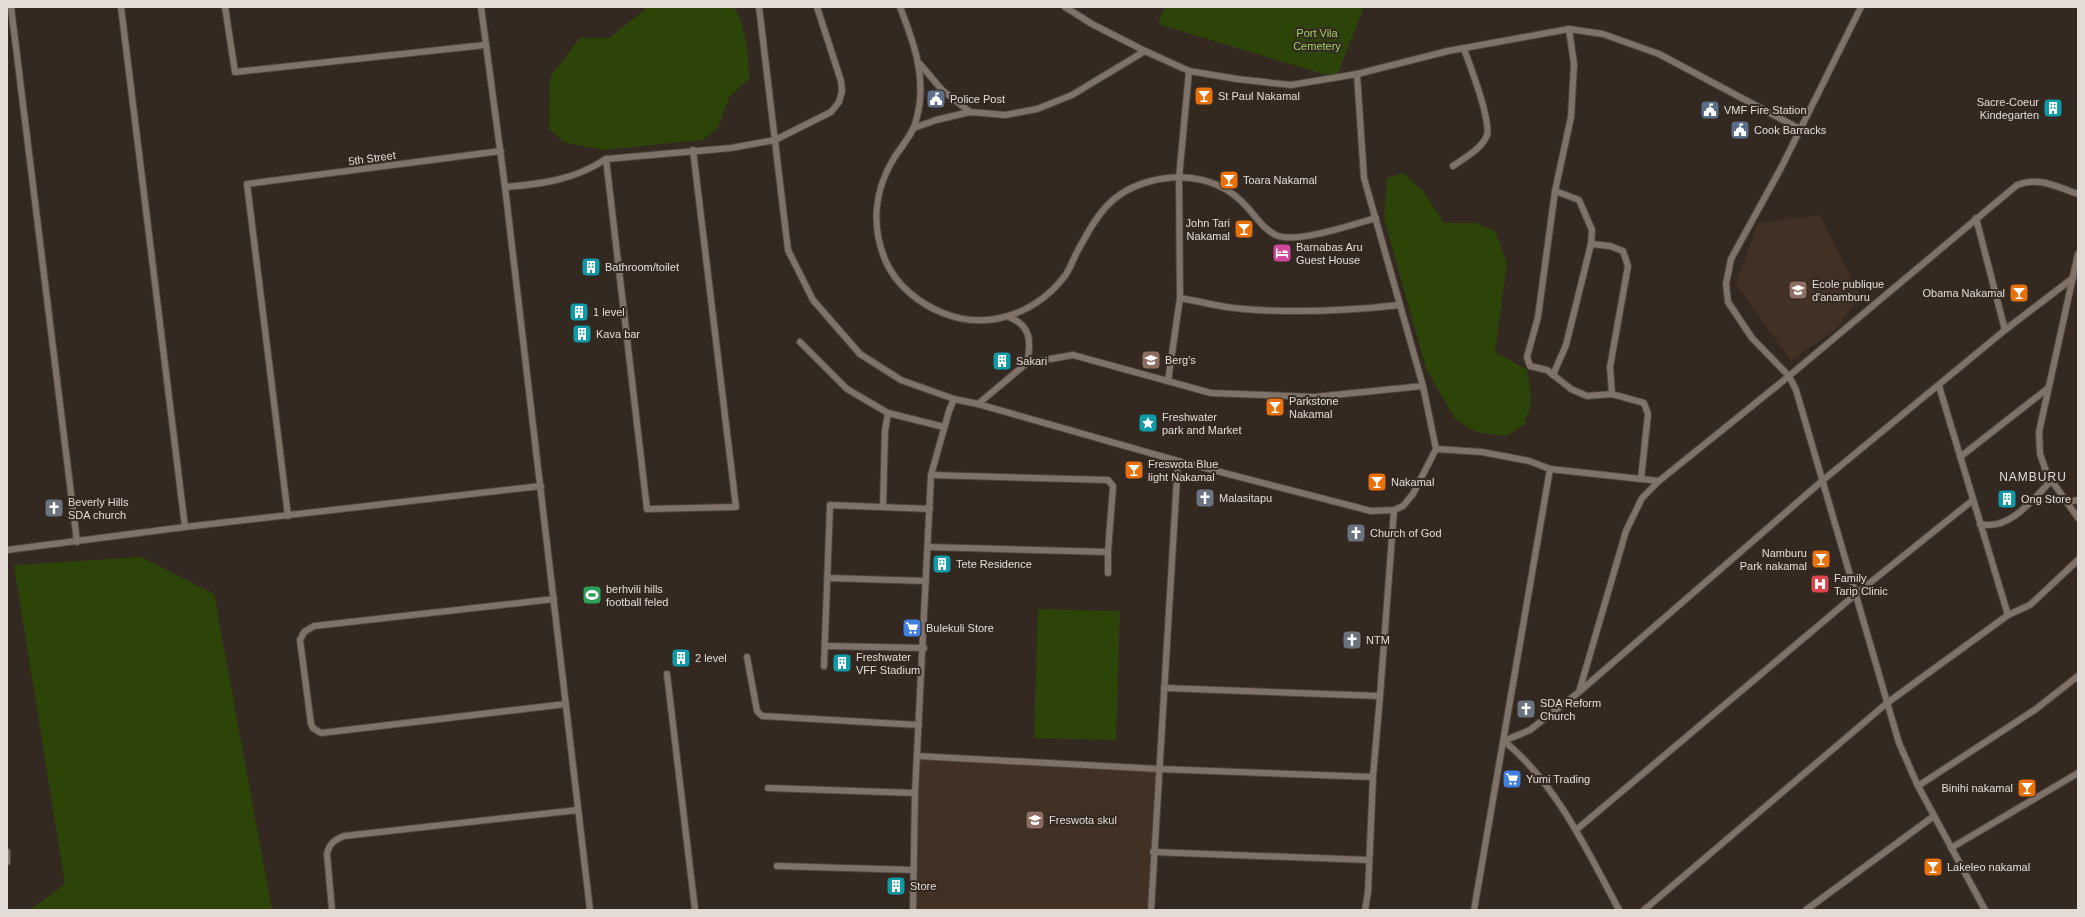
<svg xmlns="http://www.w3.org/2000/svg" width="2085" height="917" font-family="Helvetica,sans-serif">
  <rect width="100%" height="100%" fill="#332921"/>
  <g fill="#413125">
    <polygon points="1820,215 1860,295 1837,328 1791,361 1736,284 1758,223"/>
    <polygon points="917,756 1159,769 1151,910 913,910"/>
  </g>
  <g fill="#2d4409">
    <path d="M 648,7 L 734,7 C 747,30 748,54 749,79 L 729,97 L 718,128 L 702,140 L 602,150 L 564,142 L 549,129 L 550,77 L 580,38 L 609,38 Z"/>
    <polygon points="1165,7 1364,7 1336,78 1158,24"/>
    <path d="M 1403,173 L 1423,191 L 1444,223 L 1477,223 L 1495,231 L 1507,262 L 1495,352 L 1527,370 C 1529,386 1536,405 1525,419 L 1526,423 L 1507,436 L 1476,432 L 1455,419 L 1426,368 L 1384,218 L 1387,178 Z"/>
    <polygon points="141,557 214,594 272,910 30,910 65,884 14,565"/>
    <polygon points="598,588 600,599 585,601 583,591"/>
    <polygon points="1038,609 1120,611 1116,740 1034,738"/>
  </g>
  <g fill="none" stroke-linecap="round" stroke-linejoin="round">
    <g stroke="#4f463f" stroke-width="8">
      <g id="street">
        <polyline points="11,7 77,542"/>
        <polyline points="121,7 185,527"/>
        <polyline points="225,7 235,72 485,45"/>
        <polyline points="481,7 505,187 590,910"/>
        <polyline points="759,7 788,250 813,300 860,354 901,380 954,399 978,404 1178,461 1371,511 1394,510 1403,506 1413,494 1436,449 1423,386 1364,178 1357,74"/>
        <path d="M 900,7 C 914,43 927,78 917,117 C 914,133 903,144 894,158 C 874,191 871,227 886,262 C 897,286 920,304 943,313 C 987,331 1035,314 1064,277 C 1069,271 1072,262 1076,254 C 1095,219 1108,192 1151,181 C 1186,172 1222,179 1247,207 C 1256,217 1265,231 1278,236 C 1298,243 1355,224 1376,218"/>
        <polyline points="1065,7 1092,24 1145,51 1189,71 1237,79 1291,85 1357,74 1448,51 1569,29 1603,34 1659,54 1800,129"/>
        <polyline points="1861,7 1781,168 1731,259 1726,284 1728,302 1752,338 1789,376 1796,390 1899,743 1918,786 1985,910"/>
        <polyline points="1569,29 1574,64 1571,117 1555,191 1538,317 1527,357 1530,366 1547,370 1571,389 1587,396 1612,394 1644,403 1648,414 1641,479"/>
        <polyline points="920,64 942,90 970,112"/>
        <polyline points="914,128 936,120 970,112 1005,115 1037,109 1072,95 1145,51"/>
        <polyline points="693,150 736,507 647,509 606,159 731,148 775,140 831,112 839,102 842,91 841,81 817,7"/>
        <path d="M 1453,166 C 1464,158 1482,149 1487,135 C 1491,120 1470,65 1464,49"/>
        <path d="M 505,187 C 542,184 574,180 606,159"/>
        <polyline points="1976,218 2005,330"/>
        <polyline points="1591,244 1610,246 1623,251 1628,266 1610,367 1612,394"/>
        <polyline points="2078,254 2039,432 2040,454 2047,474 2078,518"/>
        <polyline points="1180,298 1179,178 1189,71"/>
        <path d="M 1009,317 C 1032,326 1031,343 1027,363"/>
        <polyline points="800,342 847,389 888,413"/>
        <polyline points="1553,375 1566,345 1591,244 1592,230 1579,200 1555,191"/>
        <path d="M 1168,381 L 1180,298 C 1198,301 1216,306 1234,308 C 1290,314 1345,311 1400,305"/>
        <polyline points="1939,386 2008,615"/>
        <polyline points="978,404 1027,363 1073,355 1211,393 1314,397 1423,386"/>
        <polyline points="1436,449 1482,452 1529,461 1550,469 1659,481"/>
        <polyline points="1960,457 2047,389"/>
        <polyline points="931,475 1108,480 1113,486 1108,552 1108,573"/>
        <polyline points="2068,502 2078,500"/>
        <polyline points="883,506 885,431 888,413 944,427"/>
        <polyline points="288,516 247,184 501,151"/>
        <path d="M 1980,524 C 2010,531 2033,499 2052,480"/>
        <polyline points="928,547 1108,552"/>
        <polyline points="7,550 185,527 541,486"/>
        <polyline points="828,578 926,581"/>
        <polyline points="554,599 314,626 304,632 300,640 311,724 313,728 321,733 566,704"/>
        <polyline points="825,646 924,648"/>
        <polyline points="747,657 757,711 762,716 919,725"/>
        <polyline points="824,666 830,505 930,509"/>
        <polyline points="667,674 695,910"/>
        <polyline points="1164,688 1380,696 1373,777 1368,892 1365,910"/>
        <path d="M 1579,692 L 1626,531 L 1642,498 L 1659,481 L 1789,376 L 2017,185 C 2038,176 2058,187 2078,194"/>
        <polyline points="1380,696 1394,510"/>
        <polyline points="1504,741 1530,730 1579,692 1822,481 2005,330 2073,278"/>
        <path d="M 1504,741 C 1556,783 1588,852 1619,910"/>
        <polyline points="917,756 1159,769 1373,777"/>
        <polyline points="1918,786 2036,709 2078,676"/>
        <polyline points="768,788 915,793"/>
        <polyline points="1576,830 1856,594 1973,500"/>
        <polyline points="1951,848 2078,773"/>
        <polyline points="7,852 7,862"/>
        <polyline points="1153,852 1369,860"/>
        <polyline points="777,866 914,870"/>
        <path d="M 332,910 L 327,854 C 329,844 334,840 344,836 L 578,810"/>
        <polyline points="913,910 915,793 931,475 949,411 954,399"/>
        <polyline points="1151,910 1178,461"/>
        <polyline points="1474,910 1550,469"/>
        <polyline points="1644,910 1887,703 2008,615 2030,605 2078,560"/>
        <polyline points="1806,910 1934,816"/>
      </g>
    </g>
    <use href="#street" stroke="#7f7369" stroke-width="6"/>
  </g>
  <defs>
    <g id="bar-square" transform="scale(1)"><rect x="-9" y="-9" width="18" height="18" rx="4" fill="#e8710a" stroke="#332921"/><path d="M-6-5H6L.8 .8V4.5H3.5V6h-7V4.5H-.8V.8Z" fill="#fff"/></g>
    <g id="civic-square" transform="scale(1)"><rect x="-9" y="-9" width="18" height="18" rx="4" fill="#5c6f8a" stroke="#332921"/><path d="M-.6-6.5H3V-4.5H.6V-3L4-1V1h2V6H-6V1h2V-1L-.6-3ZM-1.2 2.5V6h2.4V2.5Z" fill="#fff"/></g>
    <g id="building-square" transform="scale(1)"><rect x="-9" y="-9" width="18" height="18" rx="4" fill="#0f9aa8" stroke="#332921"/><path d="M-4-6H4V6H1V3H-1V6H-4ZM-2.5-4.3h1.7v1.8h-1.7ZM.8-4.3h1.7v1.8H.8ZM-2.5-1h1.7V.8h-1.7ZM.8-1h1.7V.8H.8Z" fill="#fff"/></g>
    <g id="hotel-square" transform="scale(1)"><rect x="-9" y="-9" width="18" height="18" rx="4" fill="#d1479c" stroke="#332921"/><path d="M-6-4.5h1.5V1H6V5H4.5V3h-9V5H-6ZM-4 0a1.8 1.8 0 1 1 3.6 0ZM.5 0V-2.5h3Q6-2.5 6 0Z" fill="#fff"/></g>
    <g id="school-square" transform="scale(1)"><rect x="-9" y="-9" width="18" height="18" rx="4" fill="#8d6e63" stroke="#332921"/><path d="M0-5L7-2L0 1L-7-2ZM-4 1L0 2.5L4 1V4Q0 6-4 4Z" fill="#fff"/></g>
    <g id="sight-square" transform="scale(1)"><rect x="-9" y="-9" width="18" height="18" rx="4" fill="#0f9aa8" stroke="#332921"/><path d="M0-6L1.8-2.2L6-1.7L2.9 1.2L3.7 5.4L0 3.3L-3.7 5.4L-2.9 1.2L-6-1.7L-1.8-2.2Z" fill="#fff"/></g>
    <g id="church-square" transform="scale(1)"><rect x="-9" y="-9" width="18" height="18" rx="4" fill="#6b7280" stroke="#332921"/><path d="M-1.2-6h2.4v3.5h3.3v2.4h-3.3V6h-2.4V-.1h-3.3v-2.4h3.3Z" fill="#fff"/></g>
    <g id="hospital-square" transform="scale(1)"><rect x="-9" y="-9" width="18" height="18" rx="4" fill="#e0444e" stroke="#332921"/><path d="M-5-5h3v3.5h4V-5h3V5h-3V1.5h-4V5h-3Z" fill="#fff"/></g>
    <g id="stadium-square" transform="scale(1)"><rect x="-9" y="-9" width="18" height="18" rx="4" fill="#2e9e5b" stroke="#332921"/><path d="M0-5a6.5 5 0 1 0 0 10a6.5 5 0 1 0 0-10ZM-3.5-1.8h7v3.6h-7Z" fill="#fff"/></g>
    <g id="supermarket-square" transform="scale(1)"><rect x="-9" y="-9" width="18" height="18" rx="4" fill="#3f7fe0" stroke="#332921"/><path d="M-6-5.5h2.5l.6 2H6L4.5 2H-2.5L-4.4-4H-6ZM-1.5 3.2a1.3 1.3 0 1 0 .1 0ZM3 3.2a1.3 1.3 0 1 0 .1 0Z" fill="#fff"/></g>
  </defs>
  <g fill-rule="evenodd">
    <use href="#bar-square" x="1204" y="96"/>
    <use href="#civic-square" x="936" y="99"/>
    <use href="#building-square" x="2053" y="108"/>
    <use href="#civic-square" x="1710" y="110"/>
    <use href="#civic-square" x="1740" y="130"/>
    <use href="#bar-square" x="1229" y="180"/>
    <use href="#bar-square" x="1244" y="229"/>
    <use href="#hotel-square" x="1282" y="253"/>
    <use href="#building-square" x="591" y="267"/>
    <use href="#school-square" x="1798" y="290"/>
    <use href="#bar-square" x="2019" y="293"/>
    <use href="#building-square" x="579" y="312"/>
    <use href="#building-square" x="582" y="334"/>
    <use href="#school-square" x="1151" y="360"/>
    <use href="#building-square" x="1002" y="361"/>
    <use href="#bar-square" x="1275" y="407"/>
    <use href="#sight-square" x="1148" y="423"/>
    <use href="#bar-square" x="1134" y="470"/>
    <use href="#bar-square" x="1377" y="482"/>
    <use href="#church-square" x="1205" y="498"/>
    <use href="#building-square" x="2007" y="499"/>
    <use href="#church-square" x="54" y="508"/>
    <use href="#church-square" x="1356" y="533"/>
    <use href="#bar-square" x="1821" y="559"/>
    <use href="#building-square" x="942" y="564"/>
    <use href="#hospital-square" x="1820" y="584"/>
    <use href="#stadium-square" x="592" y="595"/>
    <use href="#supermarket-square" x="912" y="628"/>
    <use href="#church-square" x="1352" y="640"/>
    <use href="#building-square" x="681" y="658"/>
    <use href="#building-square" x="842" y="663"/>
    <use href="#church-square" x="1526" y="709"/>
    <use href="#supermarket-square" x="1512" y="779"/>
    <use href="#bar-square" x="2027" y="788"/>
    <use href="#school-square" x="1035" y="820"/>
    <use href="#bar-square" x="1933" y="867"/>
    <use href="#building-square" x="896" y="886"/>
  </g>
  <g text-anchor="middle" stroke-width="4" stroke-linejoin="round" paint-order="stroke">
    <g font-size="11" fill="#9fd45f" stroke="#332921">
      <text x="1317" y="37">Port Vila<tspan x="1317" dy="13">Cemetery</tspan></text>
    </g>
    <g font-size="11" fill="#e2dbd6" stroke="#332921" text-anchor="start">
      <text x="1218" y="100">St Paul Nakamal</text>
      <text x="950" y="103">Police Post</text>
      <text x="2039" y="106" text-anchor="end">Sacre-Coeur<tspan x="2039" dy="13">Kindegarten</tspan></text>
      <text x="1724" y="114">VMF Fire Station</text>
      <text x="1754" y="134">Cook Barracks</text>
      <text x="1243" y="184">Toara Nakamal</text>
      <text x="1230" y="227" text-anchor="end">John Tari<tspan x="1230" dy="13">Nakamal</tspan></text>
      <text x="1296" y="251">Barnabas Aru<tspan x="1296" dy="13">Guest House</tspan></text>
      <text x="605" y="271">Bathroom/toilet</text>
      <text x="1812" y="288">Ecole publique<tspan x="1812" dy="13">d'anamburu</tspan></text>
      <text x="2005" y="297" text-anchor="end">Obama Nakamal</text>
      <text x="593" y="316">1 level</text>
      <text x="596" y="338">Kava bar</text>
      <text x="1165" y="364">Berg's</text>
      <text x="1016" y="365">Sakari</text>
      <text x="1289" y="405">Parkstone<tspan x="1289" dy="13">Nakamal</tspan></text>
      <text x="1162" y="421">Freshwater<tspan x="1162" dy="13">park and Market</tspan></text>
      <text x="1148" y="468">Freswota Blue<tspan x="1148" dy="13">light Nakamal</tspan></text>
      <text x="1391" y="486">Nakamal</text>
      <text x="1219" y="502">Malasitapu</text>
      <text x="2021" y="503">Ong Store</text>
      <text x="68" y="506">Beverly Hills<tspan x="68" dy="13">SDA church</tspan></text>
      <text x="1370" y="537">Church of God</text>
      <text x="1807" y="557" text-anchor="end">Namburu<tspan x="1807" dy="13">Park nakamal</tspan></text>
      <text x="956" y="568">Tete Residence</text>
      <text x="1834" y="582">Family<tspan x="1834" dy="13">Tarip Clinic</tspan></text>
      <text x="606" y="593">berhvili hills<tspan x="606" dy="13">football feled</tspan></text>
      <text x="926" y="632">Bulekuli Store</text>
      <text x="1366" y="644">NTM</text>
      <text x="856" y="661">Freshwater<tspan x="856" dy="13">VFF Stadium</tspan></text>
      <text x="695" y="662">2 level</text>
      <text x="1540" y="707">SDA Reform<tspan x="1540" dy="13">Church</tspan></text>
      <text x="1526" y="783">Yumi Trading</text>
      <text x="2013" y="792" text-anchor="end">Binihi nakamal</text>
      <text x="1049" y="824">Freswota skul</text>
      <text x="1947" y="871">Lakeleo nakamal</text>
      <text x="910" y="890">Store</text>
    </g>
    <g font-size="11" fill="#e2dbd6" stroke="#332921">
      <text transform="translate(372 158) rotate(-8)" y="4">5th Street</text>
    </g>
    <g font-size="12" letter-spacing="1" fill="#e2dbd6" stroke="#332921">
      <text x="2033" y="481">NAMBURU</text>
    </g>
  </g>
  <rect width="2085" height="917" fill="none" stroke="#e2dbd6" stroke-width="16"/>
</svg>
